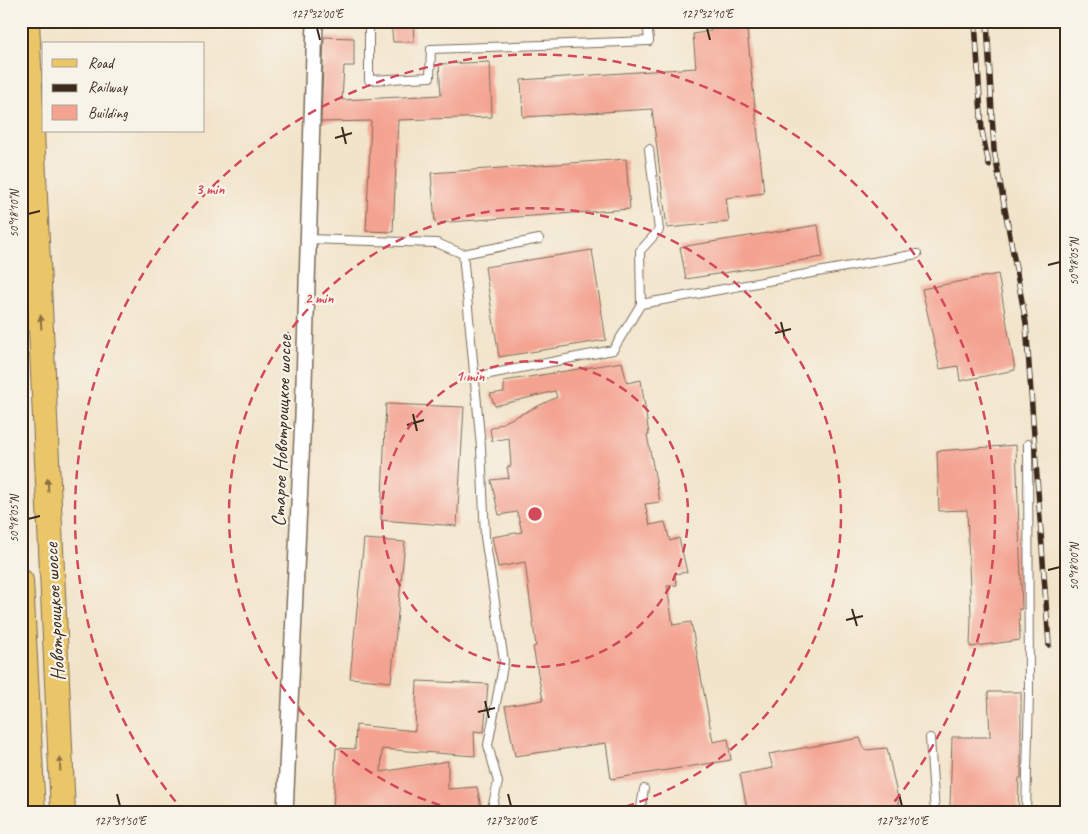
<svg xmlns="http://www.w3.org/2000/svg" width="1088" height="834" font-family="Caveat,sans-serif">
  <rect width="100%" height="100%" fill="#f7f3e8"/>
  <filter id="ink" filterUnits="userSpaceOnUse"><feTurbulence type="fractalNoise" baseFrequency=".02" numOctaves="2"/><feDisplacementMap in="SourceGraphic" scale="10" xChannelSelector="R" yChannelSelector="G"/><feConvolveMatrix kernelMatrix="1 2 1 2 8 2 1 2 1" color-interpolation-filters="sRGB"/></filter>
  <filter id="wash" filterUnits="userSpaceOnUse"><feTurbulence type="fractalNoise" baseFrequency=".0096" numOctaves="4" result="noise"/><feDisplacementMap in="SourceGraphic" scale="20" xChannelSelector="R" yChannelSelector="G"/><feGaussianBlur stdDeviation="1.12" result="paint"/><feColorMatrix in="noise" values="0 0 0 0 0 0 0 0 0 0 0 0 0 0 0 0 0 1.4 0 .05"/><feComposite in="paint" operator="in"/></filter>
  <g filter="url(#wash)">
    <rect width="100%" height="100%" fill="#f2e4ca"/>
    <g id="blocks">
      <g fill="#f4a391">
        <polygon points="391,21 413,21 414,42 393,42"/>
        <polygon points="710,21 746,21 764,193 726,198 729,222 667,228 652,109 523,117 521,80 696,68 693,34 711,31"/>
        <polygon points="324,37 354,38 354,66 344,66 342,100 441,95 439,64 490,62 492,117 398,120 393,232 366,231 371,121 321,122"/>
        <polygon points="626,159 630,209 435,223 431,173"/>
        <polygon points="818,225 823,257 686,279 680,247"/>
        <polygon points="592,250 606,340 499,357 485,267"/>
        <polygon points="998,274 1015,370 960,381 958,366 940,369 922,289"/>
        <polygon points="622,362 627,383 641,380 649,435 647,435 660,502 645,504 650,525 665,522 670,541 679,538 687,572 674,574 677,585 667,586 673,625 691,622 713,742 728,739 731,760 611,779 606,743 515,756 505,706 543,700 533,647 536,646 525,562 498,567 492,537 522,532 517,512 499,515 491,480 509,478 507,467 511,466 509,438 492,441 490,429 557,397 555,391 495,406 490,394 504,392 504,381"/>
        <polygon points="386,404 464,407 457,526 381,520"/>
        <polygon points="1016,445 1022,609 1019,609 1020,640 970,647 971,616 967,510 939,511 937,451"/>
        <polygon points="364,539 405,542 391,682 350,678"/>
        <polygon points="417,681 488,684 484,732 474,731 475,756 382,749 381,772 448,761 448,789 477,787 481,807 456,813 333,813 336,748 355,749 356,725 415,731"/>
        <polygon points="988,692 1021,692 1021,778 1019,778 1018,813 993,813 992,809 950,808 952,737 990,737"/>
        <polygon points="860,738 865,750 887,748 901,813 748,813 740,774 773,768 769,754"/>
      </g>
    </g>
  </g>
  <g filter="url(#ink)">
    <use href="#blocks" fill-opacity="0" stroke="#7b6b5a" stroke-width="1"/>
    <g fill="none" stroke-linecap="round" stroke-linejoin="round">
      <g stroke="#7b6b5a" stroke-width="10">
        <g id="service">
          <polyline points="369,21 369,80 430,77 431,49 649,41 647,21"/>
          <polyline points="307,239 437,243 463,254"/>
          <polyline points="641,304 640,251 659,230 649,149"/>
          <polyline points="474,377 613,350 641,304 917,254"/>
          <polyline points="930,738 935,813"/>
          <polyline points="491,813 498,782 488,745 504,661 485,537 481,447 463,254 539,239"/>
          <polyline points="640,813 644,789"/>
          <polyline points="1026,813 1029,694 1028,444"/>
        </g>
      </g>
      <g stroke="#7b6b5a" stroke-width="18">
        <polyline id="minor" points="285,813 303,416 315,21"/>
      </g>
      <g stroke="#7b6b5a" stroke-width="26">
        <g id="primary">
          <polyline points="27,21 63,813"/>
          <polyline points="21,581 33,813"/>
        </g>
      </g>
      <use href="#service" stroke="#fff" stroke-width="8"/>
      <use href="#minor" stroke="#fff" stroke-width="15"/>
      <use href="#primary" stroke="#ebc669" stroke-width="24"/>
      <g stroke="#3b2a1e" stroke-width="5.5">
        <g id="rail">
          <polyline points="975,21 982,131 989,165"/>
          <polyline points="987,21 994,150 1026,323 1049,645"/>
        </g>
      </g>
      <use href="#rail" stroke="#f7f3e8" stroke-width="4" stroke-dasharray="11" stroke-linecap="butt"/>
    </g>
    <defs><path id="oneway-solid" d="M-6-.8H1V-3.2L6.5 0L1 3.2V.8H-6Z" transform="scale(1.25)"/></defs>
    <g fill="#8a7040">
      <use href="#oneway-solid" transform="translate(41 322) rotate(-93)"/>
      <use href="#oneway-solid" transform="translate(48 485) rotate(-93)"/>
      <use href="#oneway-solid" transform="translate(60 764) rotate(-93)"/>
    </g>
  </g>
  <path fill="none" stroke="#3b2a1e" stroke-width="2" d="M 317,28 L 320,40M 707,28 L 710,40M 342,127 L 346,144M 335,138 L 352,133M 28,214 L 40,211M 1048,265 L 1060,262M 781,322 L 785,339M 775,333 L 791,329M 413,414 L 417,431M 407,425 L 424,420M 28,519 L 40,516M 1048,570 L 1060,567M 852,609 L 857,626M 846,620 L 863,616M 485,701 L 489,718M 478,712 L 495,708M 117,794 L 120,806M 508,794 L 511,806M 899,794 L 902,806"/>
  <g fill="none" stroke="#d1495b" stroke-width="2.5" stroke-dasharray="9 6">
    <circle cx="535" cy="514" r="153"/>
    <path d="M469 813A306 306 0 1 1 601 813"/>
    <path d="M185 813A460 460 0 1 1 885 813"/>
  </g>
  <g text-anchor="middle" stroke-width="4.5" stroke-linejoin="round" paint-order="stroke">
    <g font-size="20" fill="#3b2a1e" stroke="#f7f3e8">
      <text transform="translate(281 431) rotate(-88)" y="7">Старое Новотроицкое шоссе</text>
      <text transform="translate(54 612) rotate(-93)" y="7">Новотроицкое шоссе</text>
    </g>
  </g>
  <circle cx="535" cy="514" r="8" fill="#d1495b" stroke="#f7f3e8" stroke-width="2.5"/>
  <g font-size="15" text-anchor="middle" font-weight="bold" fill="#d1495b" stroke="#f7f3e8" stroke-width="4.5" stroke-linejoin="round" paint-order="stroke">
    <text x="210" y="194">3 min</text>
    <text x="319" y="303">2 min</text>
    <text x="470" y="381">1 min</text>
  </g>
  <rect width="1088" height="834" fill="none" stroke="#f7f3e8" stroke-width="55"/>
  <rect x="42" y="42" width="162" height="90" fill="#f7f3e8" stroke="#aca397"/>
  <rect x="52" y="59" width="25" height="8" fill="#ebc669" stroke="#aca397"/>
  <text x="88" y="68" font-size="15" fill="#3b2a1e">Road</text>
  <rect x="52" y="84" width="25" height="8" fill="#3b2a1e" stroke="#aca397"/>
  <text x="88" y="92" font-size="15" fill="#3b2a1e">Railway</text>
  <rect x="52" y="105" width="25" height="15" fill="#f4a391" stroke="#aca397"/>
  <text x="88" y="118" font-size="15" fill="#3b2a1e">Building</text>
  <rect x="28" y="28" width="1032" height="778" fill="none" stroke="#3b2a1e" stroke-width="2"/>
  <g font-size="12" text-anchor="middle" fill="#3b2a1e">
    <text x="317" y="18">127°32'00"E</text>
    <text x="707" y="18">127°32'10"E</text>
    <text transform="translate(14 214) rotate(-90)" y="4">50°18'10"N</text>
    <text transform="translate(1074 262) rotate(-90)" y="4">50°18'05"N</text>
    <text transform="translate(14 519) rotate(-90)" y="4">50°18'05"N</text>
    <text transform="translate(1074 567) rotate(-90)" y="4">50°18'00"N</text>
    <text x="120" y="825">127°31'50"E</text>
    <text x="511" y="825">127°32'00"E</text>
    <text x="902" y="825">127°32'10"E</text>
  </g>
</svg>
